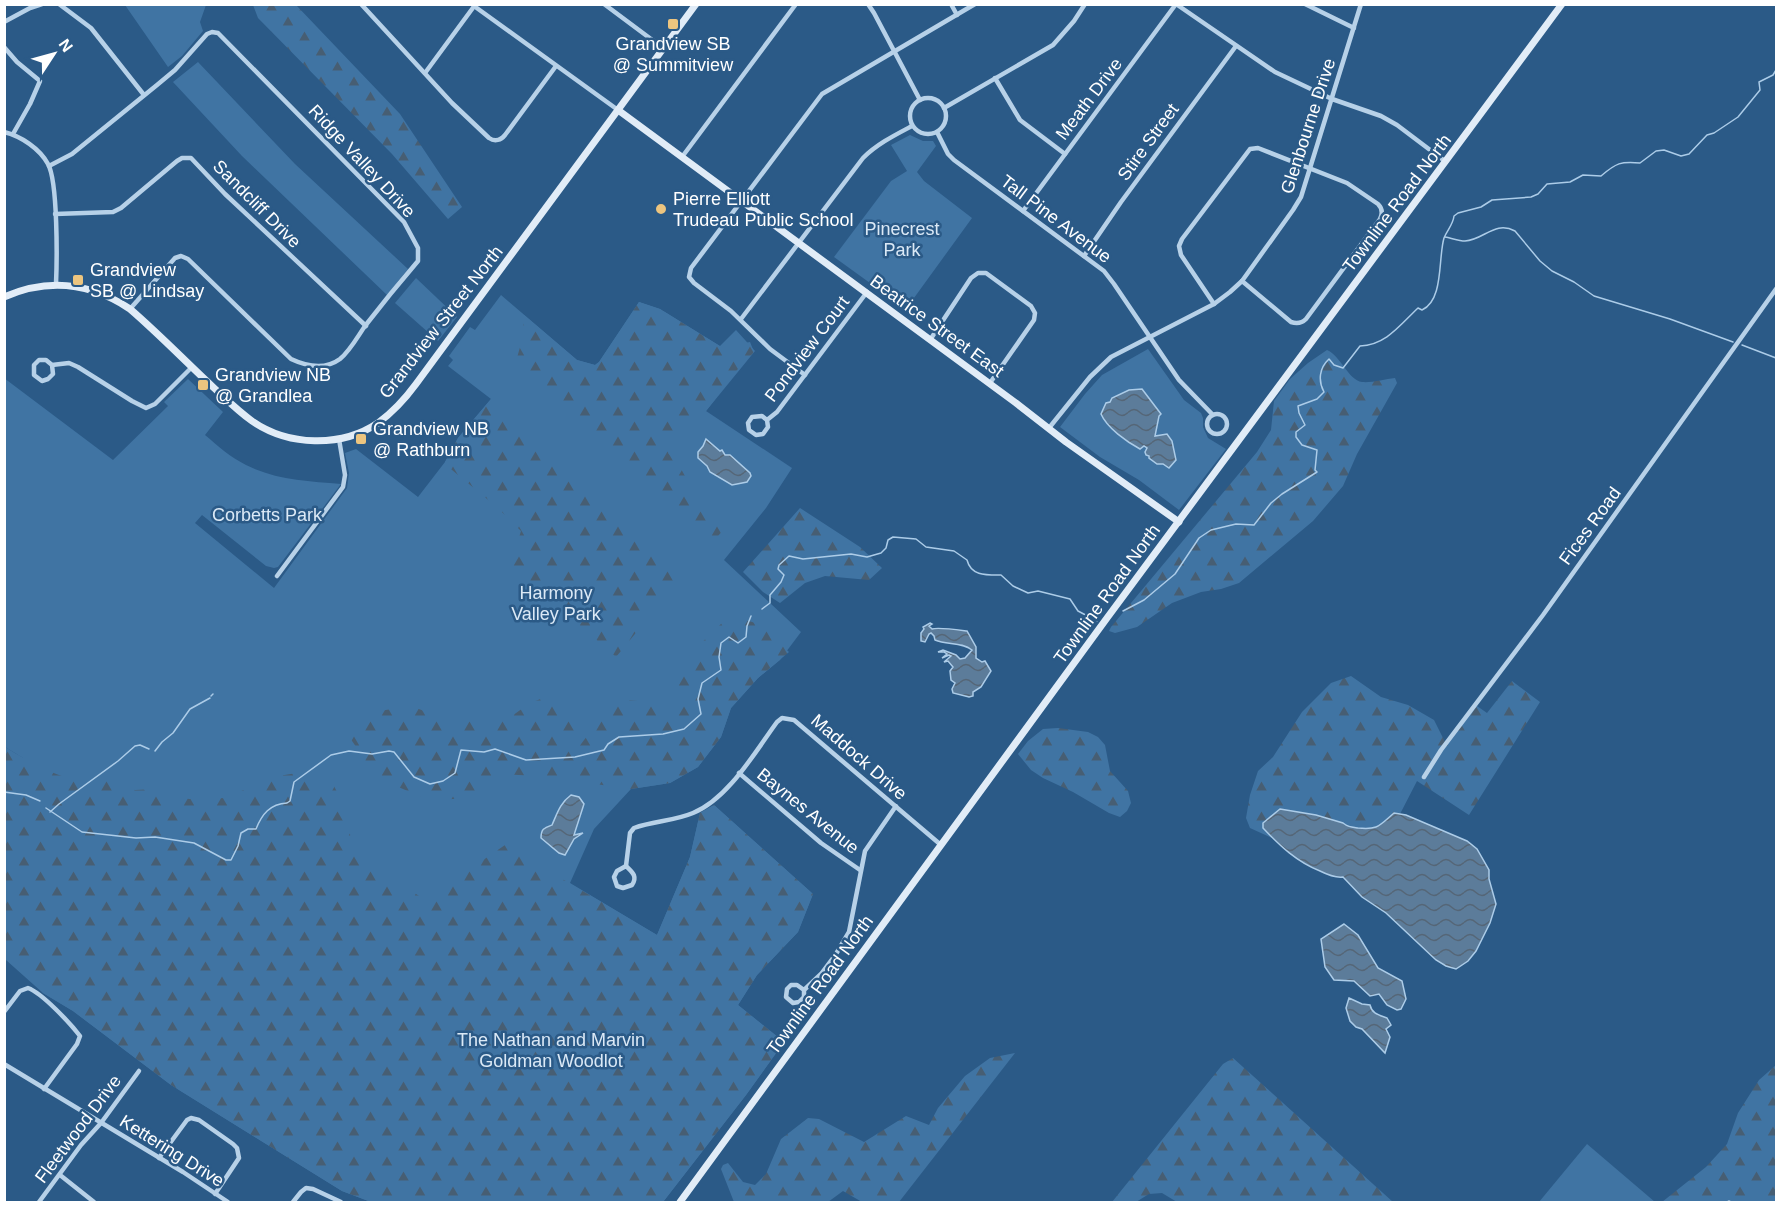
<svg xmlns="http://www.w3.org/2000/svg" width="1781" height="1207" font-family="Arial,sans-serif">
  <defs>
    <pattern id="forest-firs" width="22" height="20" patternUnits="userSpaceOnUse" patternTransform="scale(1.5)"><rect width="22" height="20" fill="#4074a3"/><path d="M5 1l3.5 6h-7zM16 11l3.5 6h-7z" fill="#475e73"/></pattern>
    <pattern id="water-waves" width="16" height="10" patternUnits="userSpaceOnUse" patternTransform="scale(1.5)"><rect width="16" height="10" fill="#5c7c9a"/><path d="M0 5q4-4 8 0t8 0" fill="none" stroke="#567"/></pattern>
  </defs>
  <rect width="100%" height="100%" fill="#2b5a87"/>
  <g fill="#4074a3">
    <polygon points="125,5 206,5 200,22 203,31 182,56 168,67"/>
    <polygon points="198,62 295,164 408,269 387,295 242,156 173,82"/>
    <polygon points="910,135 923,141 933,141 936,146 917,172 924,181 972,218 906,309 834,257 891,181 907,171 891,145"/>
    <polygon points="416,278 457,317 438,341 395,303"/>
    <path d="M 501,295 L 577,360 L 595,365 L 599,362 L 639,302 L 660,309 L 720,346 L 736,330 L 755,351 L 706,411 L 792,468 L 766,508 L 724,560 L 801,632 L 780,660 L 758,678 L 731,708 L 721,737 L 698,767 L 670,783 L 631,789 L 594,829 L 570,883 L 657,935 L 690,857 L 700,813 L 714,805 L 813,894 L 798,932 L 757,975 L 738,1005 L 784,1042 L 746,1095 L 663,1202 L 371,1202 L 342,1191 L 171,1085 L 73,1011 L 43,993 L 7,931 L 4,919 L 23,758 L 5,747 L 4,378 L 113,460 L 168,406 L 164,402 L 188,379 L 223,412 L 205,435 C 218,446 230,457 246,465 C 276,480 308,481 341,484 L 278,567 L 274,568 L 266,566 L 202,515 L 195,523 L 274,588 L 347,488 L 349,473 L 345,453 L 356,449 L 418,497 L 445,462 L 458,438 L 491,399 L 448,366 L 453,360 L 449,356 L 470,327 L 475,330 Z"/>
    <polygon points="1148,349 1184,400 1201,413 1203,418 1203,427 1208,438 1226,449 1179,510 1139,480 1100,457 1060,427 1085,394 1102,375"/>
    <polygon points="1587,1144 1655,1202 1539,1202"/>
  </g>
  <g fill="url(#forest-firs)">
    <polygon points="253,5 296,5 400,114 462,207 448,219 392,154 258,18"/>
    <polygon points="639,302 660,309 731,353 740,344 750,342 754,352 737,370 706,411 668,453 677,462 693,490 728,524 709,547 530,381 516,361 523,337 524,315 577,360 595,365 599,362"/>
    <path d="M 1327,350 C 1341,356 1348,380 1362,382 C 1372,383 1385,379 1395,378 L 1397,383 L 1357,454 L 1343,486 L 1313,521 L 1239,583 L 1221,589 L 1201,592 L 1172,603 L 1137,627 L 1115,633 L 1109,631 L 1111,627 L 1257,452 L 1271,430 L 1274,401 L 1290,379 L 1308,363 Z"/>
    <polygon points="491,399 685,573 616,657 507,562 516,547 521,531 498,508 446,465 445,462 458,438"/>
    <polygon points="800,508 860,547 882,568 869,580 825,576 805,583 780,603 763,592 743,572"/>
    <polygon points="735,617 759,624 789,652 758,678 731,708 721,737 698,767 670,783 631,789 545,777 505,774 499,782 474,797 431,801 389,783 369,766 346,732 373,712 411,706 445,719 505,721 530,703 551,695 577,713 575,752 615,699 672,704 690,654 723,622"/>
    <path d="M 1351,676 L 1381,697 L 1408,705 L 1434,720 L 1446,744 L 1477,706 L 1487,713 L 1512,681 L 1540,702 L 1469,815 L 1417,781 L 1400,814 L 1394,813 C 1379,827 1378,830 1358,828 C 1351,827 1348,827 1343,823 L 1316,815 L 1280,809 L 1263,828 L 1272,838 L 1250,828 L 1246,818 L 1250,795 L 1258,771 L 1273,757 L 1302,712 L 1331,683 Z"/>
    <polygon points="1058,728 1088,732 1098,737 1105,745 1110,771 1128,791 1131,803 1127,811 1120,817 1109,813 1073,792 1043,778 1031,770 1018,754 1028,741 1043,729"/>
    <path d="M 5,747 C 23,758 57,778 78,780 C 88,781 97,778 106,776 L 135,790 L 157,789 L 189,799 L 226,798 L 272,777 L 297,773 L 327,778 L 333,784 L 349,816 L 351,850 L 425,900 L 505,845 L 657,935 L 690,857 L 700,813 L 714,805 L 813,894 L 798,932 L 757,975 L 738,1005 L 784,1042 L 746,1095 L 663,1202 L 371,1202 L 342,1191 L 171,1085 L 73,1011 L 43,993 L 6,960 L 5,961 L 6,956 L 4,955 Z"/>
    <polygon points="1015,1053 899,1202 862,1202 843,1191 828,1202 734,1202 721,1169 723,1165 728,1163 743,1182 755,1185 766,1174 781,1139 808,1118 819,1119 864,1142 906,1116 929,1125 938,1108 965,1076 990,1058"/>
    <polygon points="1233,1058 1393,1202 1177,1202 1162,1193 1149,1194 1136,1202 1112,1202 1223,1064"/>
    <polygon points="1776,1065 1776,1202 1662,1202 1706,1167 1727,1144 1738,1113 1759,1080"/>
  </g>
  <g fill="url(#water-waves)" stroke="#accce8" stroke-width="1.5">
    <path d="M 1142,389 L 1161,414 L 1159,416 L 1155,436 L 1167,434 L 1172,441 L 1176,460 L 1169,468 L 1163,464 L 1157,464 L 1149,458 L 1149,456 L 1146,455 L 1145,452 L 1147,448 L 1144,446 L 1140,449 C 1127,442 1107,428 1101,414 L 1106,403 L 1110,402 L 1112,398 L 1129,390 Z"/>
    <polygon points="706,439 720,451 722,450 725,455 730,455 750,473 751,476 747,482 732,485 710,472 707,466 698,458 698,452 703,446"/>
    <path d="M 930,623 L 932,624 L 929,626 L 932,629 C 938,627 959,630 967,631 L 976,647 L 976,658 L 982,662 L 985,661 L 991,671 L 981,687 L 973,692 L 973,696 L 969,697 L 953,693 L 952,689 L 955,683 L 951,680 L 950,671 L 953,667 L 948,661 L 944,662 L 951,656 L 949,655 L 942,658 L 947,654 L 944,652 L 938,652 L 943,650 L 956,655 L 960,659 L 965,658 L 972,650 C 962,642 947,645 935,640 L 934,636 L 931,633 L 929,634 L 925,642 L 921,641 L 921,633 L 924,629 L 923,627 Z"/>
    <path d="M 571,795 L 579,797 L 584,804 L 574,835 L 583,833 L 574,839 L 565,855 L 559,853 L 541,838 C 541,829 544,828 552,825 C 557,814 560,803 571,795 Z"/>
    <path d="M 1280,809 L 1316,815 L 1343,823 C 1348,827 1351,827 1358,828 C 1378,830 1379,826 1394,813 L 1406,815 L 1467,841 L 1477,849 L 1489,870 L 1489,879 L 1496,904 L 1490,923 L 1476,951 L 1468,961 L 1456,969 L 1446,966 L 1436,960 L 1386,913 L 1362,897 L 1343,877 C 1335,878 1328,875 1320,871 C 1297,862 1280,846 1263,828 L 1263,823 Z"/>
    <polygon points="1344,924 1358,935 1378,968 1402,981 1406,999 1401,1009 1397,1010 1387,1005 1379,994 1370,996 1354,981 1334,980 1325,967 1321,939"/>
    <path d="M 1349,998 L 1362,1004 L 1370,1005 C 1372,1014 1379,1015 1387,1018 L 1391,1025 L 1386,1029 L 1390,1037 L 1385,1053 L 1362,1029 L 1356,1027 L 1350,1021 L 1346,1008 Z"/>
  </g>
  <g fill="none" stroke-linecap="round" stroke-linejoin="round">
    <g stroke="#accce8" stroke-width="1.5">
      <path d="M 1445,237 C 1451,238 1459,241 1465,241 C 1484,240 1495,220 1515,231 L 1540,261 L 1552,271 L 1574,282 L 1594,296 L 1670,319 L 1733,342"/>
      <polyline points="1742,345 1776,358"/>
      <path d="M 762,609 L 770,603 L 770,595 L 781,582 L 784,575 L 778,569 L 779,565 L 789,556 L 803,559 L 851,554 L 867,557 L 881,553 L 886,548 L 888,540 L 893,537 L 916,539 L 926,547 L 954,551 L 967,560 C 971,576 986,575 1001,575 L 1013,586 L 1028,593 L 1038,591 L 1070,599 L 1078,611 L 1097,621"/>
      <path d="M 1123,611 L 1144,600 L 1175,574 L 1199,538 L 1211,530 L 1236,524 L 1254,525 L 1271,503 L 1282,494 L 1317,472 L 1315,470 L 1317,450 L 1302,445 L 1296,437 L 1296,432 L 1305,425 L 1299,413 L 1298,406 L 1317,399 L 1324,392 C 1318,381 1319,368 1329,359 L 1334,365 L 1343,368 L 1360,346 C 1386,345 1400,325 1418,308 L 1422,310 C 1444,300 1438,258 1444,238 C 1447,230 1453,225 1454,216 L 1458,213 L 1481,207 L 1492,200 L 1531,197 L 1538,194 L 1547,184 L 1570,182 L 1583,175 L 1601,176 C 1616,163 1621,161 1640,163 L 1656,151 L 1664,150 L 1681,156 L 1689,154 L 1707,135 L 1714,133 L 1738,117 L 1760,90 L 1759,82 L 1773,75 L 1776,70"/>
      <polyline points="211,696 213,694"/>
      <polyline points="155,751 162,742 173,733 190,709 210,698"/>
      <polyline points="4,792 26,795 40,801"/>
      <path d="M 46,808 L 82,832 L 136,838 L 155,837 L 194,843 L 226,860 L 231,860 L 238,846 L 241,833 L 248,829 L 256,829 C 262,814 270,804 287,803 L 290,801 L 294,782 L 331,755 L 349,751 L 372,754 L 389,751 L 394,752 L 414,777 L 430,784 L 443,781 L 455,773 L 461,750 L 484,752 L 495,749 L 526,760 L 575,757 L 604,750 L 608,744 L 619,737 L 663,734 L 684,729 L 701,714 L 698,699 L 702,683 L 721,670 L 719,657 L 721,643 L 729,637 L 738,643 L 746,637 L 747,626 L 751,616"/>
      <polyline points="50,812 59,804 118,761 135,746 140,745 149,749"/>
      <polyline points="1727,1202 1729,1201 1731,1202"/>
    </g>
    <g stroke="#b7d1e8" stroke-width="4.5">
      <polyline points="59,4 91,28 144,95"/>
      <path d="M 361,4 L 452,103 L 489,138 C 495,142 501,140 505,135 L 556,66"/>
      <polyline points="604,4 663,48"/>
      <polyline points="868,4 874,13 920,100"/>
      <polyline points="951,4 957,15"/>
      <polyline points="1176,4 1275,72 1332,99 1381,116 1397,125 1446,162"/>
      <polyline points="1305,4 1354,28"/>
      <polyline points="474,6 618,110"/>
      <polyline points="4,22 30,8 42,4"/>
      <polyline points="4,47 17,62 40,81 30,104 13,134"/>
      <polyline points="425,73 475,5"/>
      <polyline points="995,78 1020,120 1065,154"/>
      <circle cx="928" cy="116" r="18"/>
      <polyline points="944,108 1053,45 1074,21 1085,4"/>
      <path d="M 4,132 C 21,136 40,149 48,164 C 58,182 57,261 56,284"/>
      <polyline points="937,132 948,154 954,160 1104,271 1114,284 1179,380 1213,415"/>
      <polyline points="682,157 796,4"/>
      <path d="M 49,166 L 72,154 L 157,85 L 175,70 L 207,34 L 212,32 L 218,33 L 404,222 L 418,248 L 418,261 C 400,282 382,304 365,326 C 358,336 350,351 340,359 C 325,370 306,366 291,359 L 188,259 L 181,256 L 175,258 L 130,309"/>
      <polyline points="1023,211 1176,4"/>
      <polyline points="55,214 113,212 121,208 177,161 182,158 191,158 225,194 366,326"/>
      <polyline points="1084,256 1121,202 1236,46"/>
      <path d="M 1214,304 L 1181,255 L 1179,246 L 1182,239 L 1250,149 L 1258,148 L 1347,183 L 1378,204 C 1382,208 1383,213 1380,219 L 1306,319 C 1302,323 1297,324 1291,322 L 1242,281"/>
      <path d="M 741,319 L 863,158 C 877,144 895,135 912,126"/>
      <polyline points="930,340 971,278 978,273 986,273 1031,306 1035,313 1034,320 990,383"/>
      <polyline points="52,365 53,374 48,379 42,381 34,375 34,365 39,360 46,360 52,365 69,363 78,367 132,401 146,408 155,404 192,367"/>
      <polyline points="805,375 770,349 731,311 694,283 689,277 691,268 822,94 975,4"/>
      <circle cx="1217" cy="424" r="10"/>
      <polyline points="767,420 768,427 763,434 756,435 749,430 748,423 752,417 762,416 767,420 777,412 867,292"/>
      <polyline points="1049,428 1090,377 1111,357 1214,304 1230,292 1242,281 1293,210 1301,197 1361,4"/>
      <polyline points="277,576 343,487 345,475 339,439"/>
      <polyline points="739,773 821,843 860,870"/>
      <polyline points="1424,777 1441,750 1543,615 1776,289"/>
      <path d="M 626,866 L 630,833 L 634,828 C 654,821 674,821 693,813 C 728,799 755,752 777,722 L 782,718 L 794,720 L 941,845"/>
      <path d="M 626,866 C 632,872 638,876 632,885 L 623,888 L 617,886 L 614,877 L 617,871 Z"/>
      <polyline points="804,990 804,997 799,1002 793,1003 786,997 787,989 791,985 797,985 804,990 821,974 836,954 849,932 865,851 896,806"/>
      <path d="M 4,1012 L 20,991 L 28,988 C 42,993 70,1023 80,1036 L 77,1044 L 44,1089"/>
      <polyline points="4,1064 183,1172 228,1202"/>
      <polyline points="159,1158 187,1120 191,1118 199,1120 233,1144 237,1148 239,1158 215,1194"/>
      <polyline points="60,1175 94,1202"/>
      <polyline points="39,1202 81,1145 101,1123 139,1071"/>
      <polyline points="293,1202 301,1192 306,1188 313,1189 341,1202"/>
    </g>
    <g stroke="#e1ecf7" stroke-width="7">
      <polyline points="618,110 1016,403 1066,442 1179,522"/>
      <path d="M 4,297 C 48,278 91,283 130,309 C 159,334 186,362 214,388 C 226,399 238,411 252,421 C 288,446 341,448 378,423 C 393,412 405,399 416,384 L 696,4"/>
      <polyline points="680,1202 1107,618 1562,4"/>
    </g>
  </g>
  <g fill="#edc57f" stroke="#2b5a87" stroke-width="2">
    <rect x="667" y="18" width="12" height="12" rx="3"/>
    <circle cx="661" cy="209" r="6"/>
    <rect x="72" y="274" width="12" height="12" rx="3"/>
    <rect x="197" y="379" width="12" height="12" rx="3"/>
    <rect x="355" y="433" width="12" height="12" rx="3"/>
  </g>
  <g text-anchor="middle" stroke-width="5" stroke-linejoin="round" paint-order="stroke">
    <g font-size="18" fill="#fff" stroke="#2b5a87" text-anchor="start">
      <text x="673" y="50" text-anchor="middle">Grandview SB<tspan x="673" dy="21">@ Summitview</tspan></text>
      <text x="673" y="205">Pierre Elliott<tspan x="673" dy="21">Trudeau Public School</tspan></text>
      <text x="90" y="276">Grandview<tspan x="90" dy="21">SB @ Lindsay</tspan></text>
      <text x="215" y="381">Grandview NB<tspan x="215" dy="21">@ Grandlea</tspan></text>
      <text x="373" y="435">Grandview NB<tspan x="373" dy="21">@ Rathburn</tspan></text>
    </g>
    <g font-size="18" fill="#fff" stroke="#2b5a87">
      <text transform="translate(1089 99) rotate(-53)" y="6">Meath Drive</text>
      <text transform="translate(1308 126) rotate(-72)" y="6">Glenbourne Drive</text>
      <text transform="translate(1148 142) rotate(-54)" y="6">Stire Street</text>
      <text transform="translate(362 161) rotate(47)" y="6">Ridge Valley Drive</text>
      <text transform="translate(1397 203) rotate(-53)" y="6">Townline Road North</text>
      <text transform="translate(257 204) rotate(45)" y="6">Sandcliff Drive</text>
      <text transform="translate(1056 219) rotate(37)" y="6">Tall Pine Avenue</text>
      <text transform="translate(441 322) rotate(-52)" y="6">Grandview Street North</text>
      <text transform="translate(937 326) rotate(36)" y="6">Beatrice Street East</text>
      <text transform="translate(807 349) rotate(-53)" y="6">Pondview Court</text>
      <text transform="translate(1590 526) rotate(-54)" y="6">Fices Road</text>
      <text transform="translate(1107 594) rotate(-54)" y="6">Townline Road North</text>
      <text transform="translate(859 757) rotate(41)" y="6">Maddock Drive</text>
      <text transform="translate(808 811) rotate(39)" y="6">Baynes Avenue</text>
      <text transform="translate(820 985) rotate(-54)" y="6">Townline Road North</text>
      <text transform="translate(78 1129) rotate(-53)" y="6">Fleetwood Drive</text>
      <text transform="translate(172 1151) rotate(32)" y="6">Kettering Drive</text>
    </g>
    <g font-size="18" fill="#dbe9f6" stroke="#2b5a87">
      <text x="902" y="235">Pinecrest<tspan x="902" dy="21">Park</tspan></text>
      <text x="267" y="521">Corbetts Park</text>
      <text x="556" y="599">Harmony<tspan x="556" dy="21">Valley Park</tspan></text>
      <text x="551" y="1046">The Nathan and Marvin<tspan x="551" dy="21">Goldman Woodlot</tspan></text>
    </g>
  </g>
  <rect width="1781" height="1207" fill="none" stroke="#ffffff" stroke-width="12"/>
  <g transform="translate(54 54) rotate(54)" stroke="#2b5a87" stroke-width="4.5" paint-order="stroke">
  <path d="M0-4.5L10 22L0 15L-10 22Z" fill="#ffffff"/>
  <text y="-9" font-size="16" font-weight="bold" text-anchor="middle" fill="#ffffff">N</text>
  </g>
</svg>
